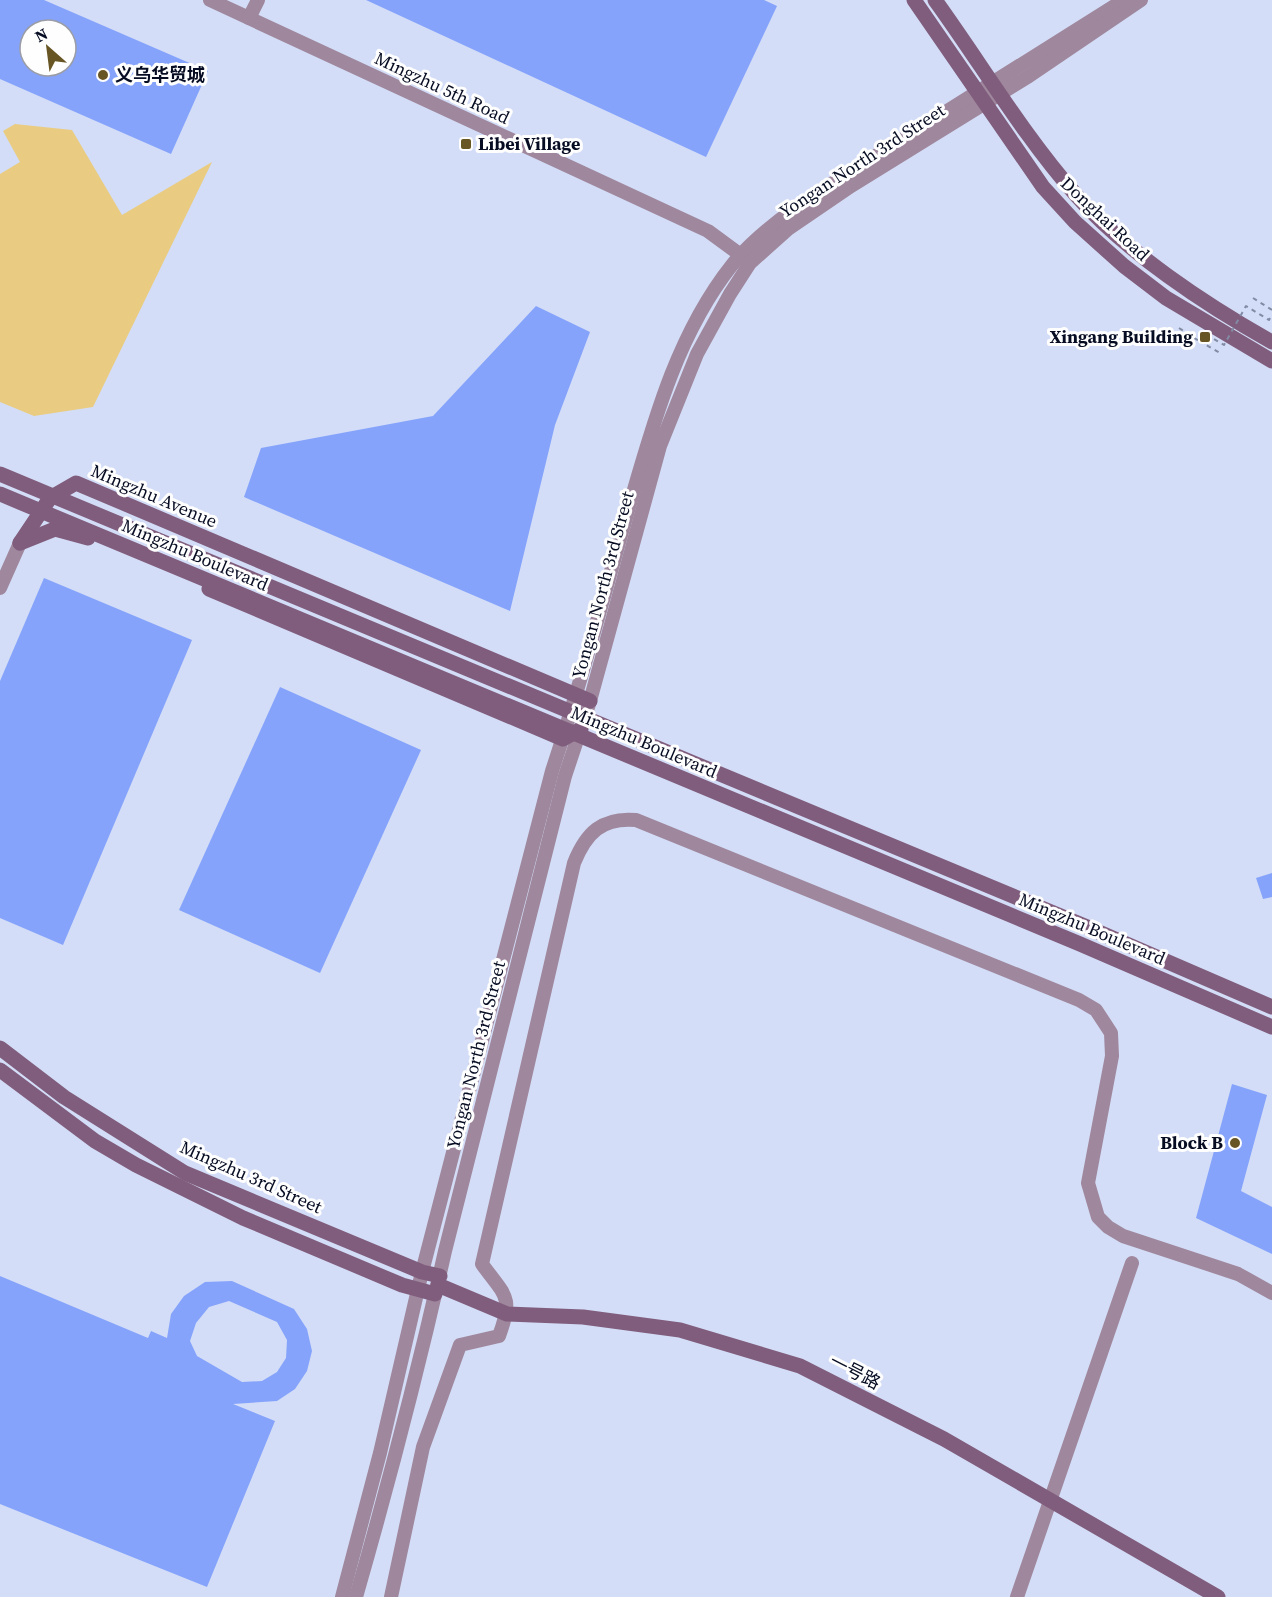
<svg xmlns="http://www.w3.org/2000/svg" width="1272" height="1597" font-family="'Source Serif 4','Noto Sans SC',serif">
  <rect width="100%" height="100%" fill="#d3ddf7"/>
  <polygon fill="#e9cc81" points="15,124 72,130 122,215 212,162 93,407 34,416 0,402 0,174 20,162 3,131"/>
  <g fill="#85a3fb" fill-rule="evenodd">
    <path d="M 0,0 L 44,0 L 208,71 L 171,154 L 0,79 ZM 30,30 L 66,30 L 66,66 L 30,66 Z"/>
    <polygon points="366,0 764,0 777,6 706,157"/>
    <polygon points="536,306 590,332 555,425 510,611 244,497 261,448 433,416"/>
    <polygon points="44,578 192,640 63,945 0,918 0,681"/>
    <polygon points="280,687 421,750 320,973 179,910"/>
    <polygon points="1272,873 1272,897 1263,899 1256,878"/>
    <polygon points="1232,1084 1267,1095 1241,1191 1272,1207 1272,1254 1196,1218"/>
    <path d="M 0,1276 L 148,1338 L 151,1331 L 167,1338 L 171,1314 L 184,1296 L 205,1282 L 232,1281 L 294,1309 L 307,1329 L 312,1351 L 307,1371 L 295,1389 L 277,1401 L 233,1404 L 275,1421 L 207,1587 L 0,1504 ZM 229,1301 L 277,1322 L 287,1340 L 286,1358 L 277,1372 L 262,1381 L 242,1382 L 197,1356 L 190,1341 L 196,1323 L 209,1307 Z"/>
  </g>
  <g fill="none" stroke-linecap="round" stroke-linejoin="round">
    <g stroke="#838ba4" stroke-width="2" stroke-dasharray="4.5 4.5" stroke-linecap="butt">
      <polyline points="1253,298 1272,310"/>
      <polyline points="1199,341 1220,353"/>
    </g>
    <g stroke="#9f879d" stroke-width="14">
      <polyline points="210,0 708,231 746,259"/>
      <polyline points="249,18 258,0"/>
      <polyline points="0,588 20,543"/>
      <path d="M 342,1597 L 380,1453 L 422,1272 L 552,771 C 581,684 604,595 629,507 C 653,424 677,334 732,265 C 768,220 838,180 887,149 C 966,100 1045,50 1124,0"/>
      <path d="M 356,1597 C 389,1482 419,1367 445,1251 L 565,776 L 590,701 L 660,446 L 697,354 L 730,294 L 750,263 L 788,229 L 851,186 L 1029,76 L 1141,0"/>
      <path d="M 391,1597 L 423,1447 L 460,1345 L 499,1336 C 514,1296 505,1296 482,1264 L 574,863 C 586,833 602,817 636,820 L 1079,1000 L 1096,1010 L 1111,1033 L 1112,1056 L 1088,1183 L 1098,1217 L 1108,1227 L 1123,1236 L 1238,1274 L 1272,1293"/>
      <polyline points="1017,1597 1132,1263"/>
    </g>
    <g stroke="#805d7d" stroke-width="15">
      <polyline points="914,0 1043,187 1075,222 1124,266 1166,298 1272,361"/>
      <path d="M 935,0 C 982,65 1023,135 1076,195 C 1126,252 1206,305 1272,342"/>
      <polyline points="20,543 50,498 76,483 590,701"/>
      <polyline points="20,543 55,529 88,538"/>
      <polyline points="209,589 563,739 581,729"/>
      <polyline points="0,1048 64,1097 185,1173 422,1272 440,1276"/>
      <polyline points="0,1070 95,1141 136,1165 243,1218 402,1285 435,1294"/>
      <polyline points="438,1285 507,1314 583,1317 680,1330 800,1366 944,1439 1218,1597"/>
    </g>
    <polyline stroke="#838ba4" stroke-width="2" stroke-dasharray="4.5 4.5" stroke-linecap="butt" points="1179,328 1199,341 1204,333 1224,345 1246,306 1269,320 1272,314"/>
    <g stroke="#805d7d" stroke-width="15">
      <polyline points="0,474 1087,927 1272,1007"/>
      <polyline points="0,494 1080,944 1272,1027"/>
    </g>
  </g>
  <g fill="#675523" stroke="#fefefe" stroke-width="2">
    <circle cx="103" cy="75" r="6"/>
    <rect x="460" y="138" width="12" height="12" rx="3"/>
    <rect x="1199" y="331" width="12" height="12" rx="3"/>
    <circle cx="1235" cy="1143" r="6"/>
  </g>
  <g text-anchor="middle" stroke-width="6" stroke-linejoin="round" paint-order="stroke">
    <g font-size="18" font-weight="bold" fill="#060c22" stroke="#fefefe" text-anchor="start">
      <text x="115" y="81">义乌华贸城</text>
      <text x="478" y="150">Libei Village</text>
      <text x="1193" y="343" text-anchor="end">Xingang Building</text>
      <text x="1223" y="1149" text-anchor="end">Block B</text>
    </g>
    <g font-size="18" fill="#060c22" stroke="#fefefe">
      <text transform="translate(442 88) rotate(25)" y="6">Mingzhu 5th Road</text>
      <text transform="translate(862 161) rotate(-33)" y="6">Yongan North 3rd Street</text>
      <text transform="translate(1105 219) rotate(43)" y="6">Donghai Road</text>
      <text transform="translate(154 496) rotate(23)" y="6">Mingzhu Avenue</text>
      <text transform="translate(195 555) rotate(23)" y="6">Mingzhu Boulevard</text>
      <text transform="translate(603 585) rotate(-75)" y="6">Yongan North 3rd Street</text>
      <text transform="translate(644 742) rotate(23)" y="6">Mingzhu Boulevard</text>
      <text transform="translate(1092 929) rotate(23)" y="6">Mingzhu Boulevard</text>
      <text transform="translate(476 1055) rotate(-76)" y="6">Yongan North 3rd Street</text>
      <text transform="translate(251 1177) rotate(24)" y="6">Mingzhu 3rd Street</text>
      <text transform="translate(855 1372) rotate(27)" y="6">一号路</text>
    </g>
  </g>
  <g transform="translate(48 48) rotate(332)"><circle r="28" fill="#fefefe" stroke="#9b9da6" stroke-width="1.5"/>
  <path d="M0-4.5L10 22L0 15L-10 22Z" fill="#675523"/>
  <text y="-9" font-size="16" font-weight="bold" text-anchor="middle" fill="#060c22">N</text>
  </g>
</svg>
